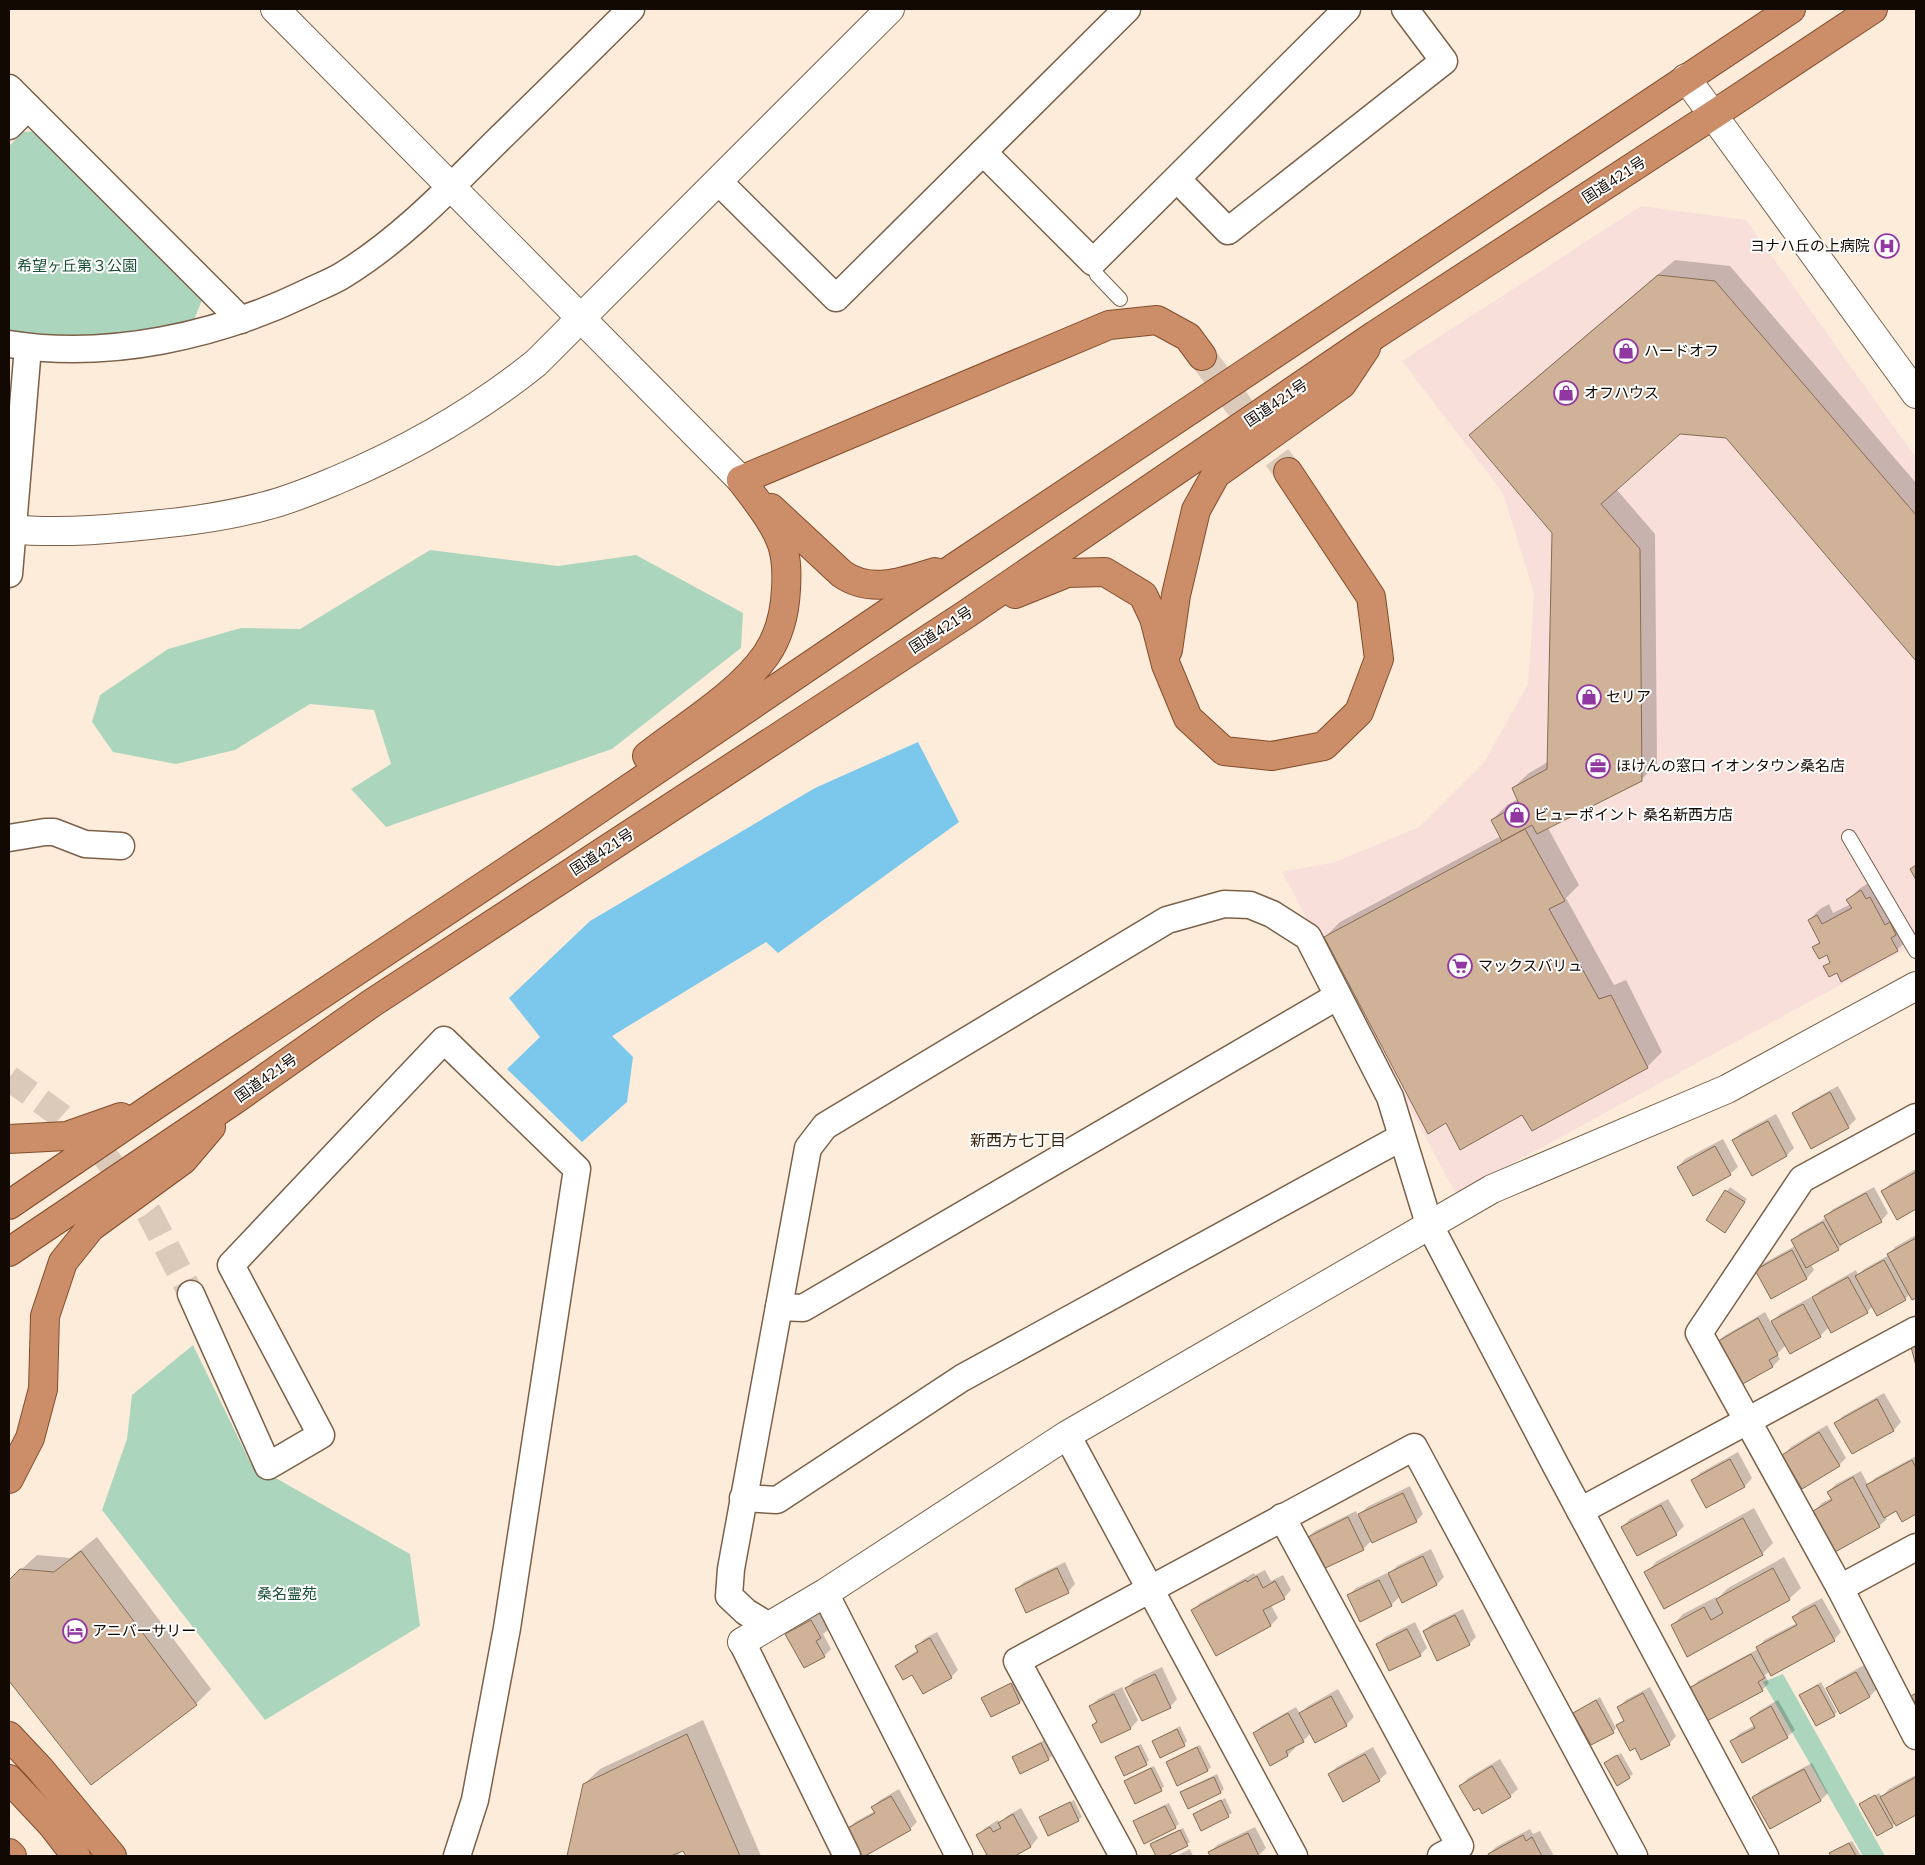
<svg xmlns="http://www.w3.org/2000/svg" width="1925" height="1865" font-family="Mulish,'Noto Sans JP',sans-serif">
  <rect width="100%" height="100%" fill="#feecdb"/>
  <polygon fill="#f9dfda" points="1641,206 1746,220 1916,458 1916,944 1456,1194 1282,872 1335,862 1419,827 1485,761 1528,684 1534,593 1503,493 1402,361"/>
  <g fill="#abd6bd">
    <path d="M 39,131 L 204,295 L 194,320 C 134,334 70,342 9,332 L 9,146 L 23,132 Z"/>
    <polygon points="430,550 558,566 636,555 743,613 741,648 612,749 386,827 351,789 391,764 374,710 310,704 235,750 176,764 113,752 92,722 100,695 168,649 241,628 300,629"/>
    <polygon points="193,1345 251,1464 410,1554 420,1626 265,1720 102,1510 127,1439 132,1395"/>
    <polygon points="1783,1674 1885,1856 1863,1856 1763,1682"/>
  </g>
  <polygon fill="#7bc8ec" points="918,742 959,822 778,953 766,942 612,1036 633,1057 627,1102 582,1142 507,1069 540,1037 509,998 590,921 815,788"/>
  <g fill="#0003">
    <polygon points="1675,260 1730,266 1916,483 1916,659 1726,436 1679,433 1616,489 1655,534 1657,764 1641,780 1548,828 1579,885 1566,898 1614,985 1626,980 1662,1052 1647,1067 1523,1113 1446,1122 1325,937 1340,922 1501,836 1492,820 1507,805 1518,799 1513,788 1529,773 1548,762 1553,533 1471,435 1486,420"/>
    <polygon points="1873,880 1897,915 1901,912 1907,922 1909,939 1897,950 1837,972 1825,967 1831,961 1827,954 1814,947 1820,941 1809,920 1820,909 1829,904 1833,913 1851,904 1848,900 1859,889"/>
    <polygon points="1838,1086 1856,1119 1849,1126 1812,1147 1794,1113 1801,1106"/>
    <polygon points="1776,1114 1794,1148 1787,1155 1734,1140 1741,1133"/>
    <polygon points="1723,1139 1738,1167 1730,1174 1678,1167 1685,1159"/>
    <polygon points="1916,1169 1916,1208 1898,1218 1883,1191 1890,1184"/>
    <polygon points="1730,1187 1747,1199 1725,1231 1707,1220"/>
    <polygon points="1874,1187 1888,1213 1881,1221 1845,1242 1838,1249 1811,1264 1814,1270 1807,1278 1772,1297 1757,1270 1764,1263 1795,1246 1792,1241 1800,1233 1826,1218 1826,1216 1833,1209"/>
    <polygon points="1916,1235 1916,1297 1913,1299 1910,1294 1905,1299 1873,1306 1867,1312 1829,1327 1820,1336 1790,1353 1786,1345 1777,1354 1780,1359 1773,1366 1739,1384 1717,1343 1724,1336 1765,1312 1771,1323 1780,1314 1811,1297 1812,1299 1821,1290 1856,1270 1858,1275 1864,1269 1889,1255 1895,1247"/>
    <polygon points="1884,1393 1901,1422 1894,1430 1853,1453 1836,1423 1843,1416"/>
    <polygon points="1827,1425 1846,1458 1839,1465 1783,1455 1791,1447"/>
    <polygon points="1738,1452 1752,1478 1745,1486 1707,1506 1693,1481 1700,1473"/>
    <polygon points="1916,1456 1916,1512 1902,1520 1897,1509 1885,1516 1887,1519 1879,1526 1814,1511 1822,1503 1832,1498 1828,1492 1836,1484 1861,1471 1868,1485 1875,1478"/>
    <polygon points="1410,1486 1423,1514 1416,1521 1372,1540 1363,1549 1307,1538 1315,1531 1356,1511 1358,1516 1367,1507"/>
    <polygon points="1668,1499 1684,1526 1676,1534 1622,1527 1630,1519"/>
    <polygon points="1754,1508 1773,1543 1762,1554 1646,1573 1657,1561"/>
    <polygon points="97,1537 211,1689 196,1704 91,1783 9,1679 9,1581 37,1555 70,1558"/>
    <polygon points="1431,1549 1444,1577 1437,1584 1402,1601 1400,1596 1391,1605 1348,1596 1356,1588 1387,1573 1388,1575 1397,1566"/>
    <polygon points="1784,1557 1801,1588 1789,1599 1688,1655 1672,1626 1683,1614 1716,1597 1717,1599 1728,1588"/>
    <polygon points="1065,1562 1075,1584 1068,1592 1017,1589 1024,1582"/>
    <polygon points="1265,1570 1271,1581 1283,1575 1291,1590 1284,1598 1271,1605 1278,1618 1271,1625 1217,1654 1193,1610 1200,1603 1254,1573 1255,1575"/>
    <polygon points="1822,1598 1841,1632 1834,1640 1770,1671 1765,1675 1769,1683 1762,1690 1691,1689 1698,1681 1758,1649 1764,1640 1797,1623 1794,1617 1801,1609"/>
    <polygon points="1463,1609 1476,1637 1469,1644 1424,1631 1432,1624"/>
    <polygon points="819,1613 828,1630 823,1634 831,1649 824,1656 787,1634 794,1627"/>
    <polygon points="1415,1622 1427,1648 1420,1655 1377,1644 1385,1637"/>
    <polygon points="937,1632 958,1670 951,1677 913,1673 897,1666 904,1659 918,1650 917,1647 924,1639"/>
    <polygon points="1864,1665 1877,1689 1870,1696 1828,1689 1835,1681"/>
    <polygon points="1162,1667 1177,1699 1170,1707 1127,1688 1134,1680"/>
    <polygon points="1015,1681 1023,1699 1020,1702 991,1716 983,1698 986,1695"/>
    <polygon points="1821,1682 1837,1712 1834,1715 1801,1695"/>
    <polygon points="1122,1687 1138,1720 1131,1728 1101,1742 1093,1725 1098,1720 1091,1706 1098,1699"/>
    <polygon points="1650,1687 1676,1736 1669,1744 1636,1747 1618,1726 1625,1719 1618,1708 1626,1700"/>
    <polygon points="1338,1689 1354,1717 1346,1725 1311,1733 1303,1741 1294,1745 1295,1748 1288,1755 1254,1733 1262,1726 1296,1707 1300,1714 1308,1706"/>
    <polygon points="1600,1697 1616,1728 1613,1732 1574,1713"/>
    <polygon points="1778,1700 1795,1730 1787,1737 1732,1741 1739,1734 1755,1725 1751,1718 1759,1711"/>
    <polygon points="703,1720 761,1856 687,1856 684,1849 678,1852 680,1856 569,1856 584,1784 600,1769"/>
    <polygon points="1180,1726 1187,1741 1184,1745 1154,1741"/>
    <polygon points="1044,1740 1052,1756 1048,1759 1013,1757"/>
    <polygon points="1141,1744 1149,1760 1146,1764 1116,1757 1119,1754"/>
    <polygon points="1200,1745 1211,1767 1208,1770 1178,1784 1167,1762 1171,1759"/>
    <polygon points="1373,1747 1387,1773 1379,1780 1329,1774 1337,1767"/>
    <polygon points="1621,1753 1633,1774 1629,1777 1605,1763"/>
    <polygon points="1500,1759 1518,1789 1510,1796 1461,1786 1468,1778"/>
    <polygon points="1812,1763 1828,1793 1821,1800 1771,1828 1754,1797 1761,1790"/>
    <polygon points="1154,1766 1164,1786 1161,1790 1125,1781 1129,1778"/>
    <polygon points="1217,1774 1224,1789 1221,1792 1189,1807 1182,1793 1185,1789"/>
    <polygon points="1916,1775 1916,1813 1897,1824 1896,1822 1892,1826 1860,1804 1879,1793 1882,1797 1889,1789"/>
    <polygon points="899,1789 917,1822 910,1829 863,1856 848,1829 855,1822 875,1811 873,1807 880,1800"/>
    <polygon points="1225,1798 1232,1813 1202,1830 1194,1814"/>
    <polygon points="1074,1800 1082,1817 1078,1820 1041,1817 1044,1814"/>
    <polygon points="1169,1803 1179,1824 1175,1827 1135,1821 1138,1818"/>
    <polygon points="1021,1808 1038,1838 1031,1846 1012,1856 984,1856 987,1853 978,1835 985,1828 998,1820 1000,1824 1007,1816"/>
    <polygon points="1255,1827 1266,1848 1258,1856 1212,1856 1210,1853 1217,1845"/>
    <polygon points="1183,1828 1190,1842 1164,1856 1157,1856 1152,1845 1155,1841"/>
    <polygon points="1530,1829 1533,1834 1540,1831 1554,1856 1490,1856 1489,1854 1496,1847"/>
    <polygon points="1852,1841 1861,1856 1832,1856 1831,1853 1834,1850"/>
    <polygon points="1190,1849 1193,1856 1176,1856"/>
  </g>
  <g fill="#cfb297" stroke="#866c53">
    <polygon points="1658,275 1715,281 1916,515 1916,661 1726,438 1680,434 1601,504 1640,549 1642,781 1537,834 1532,825 1502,841 1491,820 1519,804 1512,788 1547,769 1552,533 1469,435"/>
    <polygon points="1525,829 1565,901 1549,909 1599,999 1611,995 1648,1068 1532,1131 1522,1115 1460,1150 1446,1123 1428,1134 1324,937"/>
    <polygon points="1916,865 1916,880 1910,869"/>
    <polygon points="1861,890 1866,899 1870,897 1885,925 1890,922 1896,935 1891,938 1898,951 1841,982 1837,973 1829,977 1823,966 1830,963 1827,955 1819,959 1812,947 1820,943 1808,920 1817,915 1822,924 1852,908 1846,900"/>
    <polygon points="1830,1092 1849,1128 1811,1149 1792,1113"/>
    <polygon points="1768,1121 1787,1156 1752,1176 1732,1140"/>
    <polygon points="1715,1146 1731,1175 1693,1196 1677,1167"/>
    <polygon points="1916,1172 1916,1209 1897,1220 1881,1191"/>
    <polygon points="1725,1190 1745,1202 1725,1233 1706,1220"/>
    <polygon points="1866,1193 1882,1222 1840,1245 1824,1216"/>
    <polygon points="1823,1222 1839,1250 1806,1268 1791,1240"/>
    <polygon points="1916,1238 1916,1298 1912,1300 1887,1254"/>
    <polygon points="1792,1250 1807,1279 1771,1299 1755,1270"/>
    <polygon points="1884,1260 1906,1300 1877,1316 1855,1276"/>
    <polygon points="1848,1277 1868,1313 1831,1333 1812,1297"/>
    <polygon points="1803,1304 1821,1337 1790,1354 1771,1321"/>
    <polygon points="1758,1318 1778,1355 1769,1360 1773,1367 1739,1386 1715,1343"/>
    <polygon points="1916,1345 1916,1366 1911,1347"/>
    <polygon points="1877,1399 1894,1431 1852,1454 1834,1423"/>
    <polygon points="1819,1432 1840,1466 1802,1489 1782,1455"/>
    <polygon points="1730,1459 1745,1487 1706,1508 1691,1480"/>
    <polygon points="1912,1460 1916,1468 1916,1514 1902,1522 1896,1511 1884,1518 1866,1485"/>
    <polygon points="1853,1477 1880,1527 1835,1552 1813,1511 1832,1500 1827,1492"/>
    <polygon points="1403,1493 1417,1522 1372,1543 1358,1514"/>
    <polygon points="1661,1505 1677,1535 1637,1556 1621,1527"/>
    <polygon points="1348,1517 1364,1550 1321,1570 1306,1538"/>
    <polygon points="1743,1518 1763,1555 1664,1609 1644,1572"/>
    <polygon points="81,1551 197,1705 91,1785 9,1681 9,1580 20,1569 54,1572"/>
    <polygon points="1423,1556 1437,1585 1402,1603 1388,1573"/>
    <polygon points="1057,1568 1069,1593 1026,1613 1015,1589"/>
    <polygon points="1773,1568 1790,1600 1687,1657 1671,1625 1704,1607 1711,1620 1723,1613 1716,1599"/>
    <polygon points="1257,1576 1263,1588 1275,1581 1285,1599 1263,1610 1271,1626 1216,1656 1191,1610 1246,1580 1247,1582"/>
    <polygon points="1379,1580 1392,1606 1360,1622 1347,1595"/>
    <polygon points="1815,1605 1835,1641 1771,1676 1756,1647 1797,1625 1792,1617"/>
    <polygon points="1455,1615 1470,1645 1437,1661 1423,1631"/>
    <polygon points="811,1620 821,1638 816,1641 825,1657 804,1668 785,1634"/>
    <polygon points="1407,1629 1421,1656 1389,1671 1376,1644"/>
    <polygon points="930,1638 952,1678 923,1694 912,1675 903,1680 895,1666 918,1652 915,1646"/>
    <polygon points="1751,1654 1765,1678 1758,1682 1763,1691 1707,1721 1689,1688"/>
    <polygon points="1856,1672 1870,1697 1840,1714 1826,1688"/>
    <polygon points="1155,1674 1171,1708 1142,1721 1125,1688"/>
    <polygon points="1011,1683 1020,1703 991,1717 981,1698"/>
    <polygon points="1818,1685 1835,1716 1816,1726 1799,1695"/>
    <polygon points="1643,1693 1670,1745 1641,1760 1635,1748 1630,1751 1616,1725 1624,1721 1617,1707"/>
    <polygon points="1916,1693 1916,1712 1908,1698"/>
    <polygon points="1114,1694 1131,1729 1101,1743 1092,1725 1097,1722 1089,1706"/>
    <polygon points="1331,1696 1347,1726 1315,1743 1299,1713"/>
    <polygon points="1596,1700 1614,1733 1591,1745 1573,1713"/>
    <polygon points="1771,1706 1788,1738 1742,1763 1730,1741 1755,1728 1750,1718"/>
    <polygon points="1288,1713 1304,1742 1286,1751 1288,1756 1270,1766 1253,1733"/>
    <polygon points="1177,1729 1185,1746 1160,1758 1152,1741"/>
    <polygon points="687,1734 740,1856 686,1856 683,1851 671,1856 567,1856 583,1784"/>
    <polygon points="1041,1743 1049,1760 1020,1774 1012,1757"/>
    <polygon points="1138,1746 1147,1765 1124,1776 1115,1757"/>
    <polygon points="1197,1747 1208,1771 1177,1786 1166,1762"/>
    <polygon points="1365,1754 1380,1781 1343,1802 1328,1774"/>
    <polygon points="1617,1755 1630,1778 1617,1786 1604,1763"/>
    <polygon points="1492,1766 1511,1797 1482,1814 1479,1808 1474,1811 1459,1786"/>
    <polygon points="1151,1768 1162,1791 1135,1804 1124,1781"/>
    <polygon points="1804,1769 1821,1801 1770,1829 1752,1797"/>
    <polygon points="1214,1777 1221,1793 1188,1809 1180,1792"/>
    <polygon points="1916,1777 1916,1815 1896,1826 1880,1797"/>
    <polygon points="1875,1795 1893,1827 1877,1836 1859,1804"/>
    <polygon points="891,1796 911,1830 865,1856 862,1856 846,1829 875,1813 871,1807"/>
    <polygon points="1221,1800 1229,1817 1201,1831 1193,1814"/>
    <polygon points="1070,1802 1079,1821 1048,1836 1039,1817"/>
    <polygon points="1165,1806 1176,1828 1144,1844 1133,1821"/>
    <polygon points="1013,1814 1031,1847 1015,1856 985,1856 987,1855 976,1835 990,1827 993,1832 1001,1828 998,1823"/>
    <polygon points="1180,1830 1188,1846 1167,1856 1156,1856 1150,1844"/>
    <polygon points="1248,1833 1259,1856 1210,1856 1208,1852"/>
    <polygon points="1523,1835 1526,1841 1532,1837 1542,1856 1489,1856 1488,1854"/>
    <polygon points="1849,1843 1856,1856 1831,1856 1829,1853"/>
  </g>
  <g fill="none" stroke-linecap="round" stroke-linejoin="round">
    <polyline stroke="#dbcaba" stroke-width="26" stroke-dasharray="26 13" stroke-linecap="butt" points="9,1078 60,1115 104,1155 149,1213 191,1294"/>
    <polyline stroke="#dbcaba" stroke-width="28" stroke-dasharray="28 14" stroke-linecap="butt" points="1202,356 1288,472"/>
    <g stroke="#7b6149" stroke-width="16">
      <g id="service">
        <polyline points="1093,262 1097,275 1120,299"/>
        <polyline points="1849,837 1916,951"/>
      </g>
    </g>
    <g stroke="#7b6149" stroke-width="29">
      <g id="minor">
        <polyline points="9,88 241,320"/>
        <polyline points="9,126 28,107"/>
        <polyline points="983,152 1093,262 1347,9"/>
        <polyline points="1178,180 1228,231 1444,61 1405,9"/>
        <polyline points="718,181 836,298 1127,9"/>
        <path d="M 9,344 C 108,360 217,336 306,293 C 318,287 332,282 343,275 C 400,240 447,191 494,144 C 540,99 586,54 631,9"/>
        <polyline points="9,574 28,347"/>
        <polyline points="9,838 45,832 54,832 85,844 121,846"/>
        <polyline points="1916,1117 1802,1179 1699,1333 1840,1588 1916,1736"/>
        <polyline points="191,1294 268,1466 321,1435 231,1265 444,1040 577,1169 507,1628 475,1800 457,1856"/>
        <polyline points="779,1307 803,1308 1338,996"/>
        <polyline points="1067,1435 1294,1856"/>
        <polyline points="743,1498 777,1500 962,1378 1402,1137"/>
        <polyline points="1580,1511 1916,1330"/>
        <polyline points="1282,1517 1460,1846 1441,1856"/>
        <polyline points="1840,1588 1916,1547"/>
        <polyline points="825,1593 959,1856"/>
        <polyline points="769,1626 746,1612 729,1596 731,1569 808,1148 825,1126 1167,920 1224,904 1250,905 1272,914 1308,937 1390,1097 1429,1224 1556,1466 1765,1856"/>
        <polyline points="742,1642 847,1856"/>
        <polyline points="1123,1856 1017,1661 1414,1447 1634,1856"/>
      </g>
    </g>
    <g stroke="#7b6149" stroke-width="30">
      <g id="tertiary">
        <polyline points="275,9 741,480"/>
        <polyline points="1686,78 1916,394"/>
        <path d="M 9,529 C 49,533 90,531 130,527 C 175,523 221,518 265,506 C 290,500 313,490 337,480 C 408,450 475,412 536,363 L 890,9"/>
        <polyline points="742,1642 825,1593 1067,1435 1492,1189 1727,1089 1916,986"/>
      </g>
    </g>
    <g stroke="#834d2c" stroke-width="30">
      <g id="trunk">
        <polyline points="741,480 1109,325 1157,320 1188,337 1202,356"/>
        <path d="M 771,508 L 842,574 C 871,594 903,582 935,572"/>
        <polyline points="1015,594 1067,573 1105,572 1143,595 1154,618 1166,665 1188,718 1224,751 1272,756 1324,746 1359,712 1379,659 1371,597 1288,472"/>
        <polyline points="1168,650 1176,595 1196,510 1216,474 1342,384 1366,348"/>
        <path d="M 647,756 C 685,726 738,695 766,655 C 779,636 785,611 786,589 C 787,572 787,553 779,537 C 770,516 754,498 741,480"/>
        <polyline points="9,1139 67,1136 121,1117"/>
        <polyline points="9,1205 157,1104 562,834 958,565 1791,9"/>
        <polyline points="9,1252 233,1101 372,1003 965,615 1375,335 1713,115 1873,9"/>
        <polyline points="9,1479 30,1438 43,1389 45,1316 63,1262 91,1227 183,1160 211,1127"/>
        <polyline points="9,1736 40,1769 112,1856"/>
        <polyline points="9,1779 53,1826 76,1856"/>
        <polyline points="9,1853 12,1856"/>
      </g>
    </g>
    <use href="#service" stroke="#fff" stroke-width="14"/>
    <use href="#minor" stroke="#fff" stroke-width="26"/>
    <use href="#tertiary" stroke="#fff" stroke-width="28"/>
    <use href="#trunk" stroke="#cc8e68" stroke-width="28"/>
  </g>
  <defs>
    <g id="hospital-ring" transform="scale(1.25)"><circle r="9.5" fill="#fff" stroke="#9137a2" stroke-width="1.5"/><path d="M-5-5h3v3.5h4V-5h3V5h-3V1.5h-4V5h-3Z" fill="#9137a2"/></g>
    <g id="shop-ring" transform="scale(1.25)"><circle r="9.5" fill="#fff" stroke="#9137a2" stroke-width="1.5"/><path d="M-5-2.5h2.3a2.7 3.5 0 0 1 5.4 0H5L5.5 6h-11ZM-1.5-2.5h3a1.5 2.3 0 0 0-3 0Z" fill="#9137a2"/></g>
    <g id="office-ring" transform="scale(1.25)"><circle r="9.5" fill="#fff" stroke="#9137a2" stroke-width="1.5"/><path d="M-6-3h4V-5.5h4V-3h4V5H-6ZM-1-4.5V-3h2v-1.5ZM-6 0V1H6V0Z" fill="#9137a2"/></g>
    <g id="supermarket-ring" transform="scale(1.25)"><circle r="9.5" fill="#fff" stroke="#9137a2" stroke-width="1.5"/><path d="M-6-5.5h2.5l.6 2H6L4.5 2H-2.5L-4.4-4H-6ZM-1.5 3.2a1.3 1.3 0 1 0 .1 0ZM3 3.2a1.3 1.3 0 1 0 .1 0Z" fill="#9137a2"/></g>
    <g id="hotel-ring" transform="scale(1.25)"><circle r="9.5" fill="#fff" stroke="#9137a2" stroke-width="1.5"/><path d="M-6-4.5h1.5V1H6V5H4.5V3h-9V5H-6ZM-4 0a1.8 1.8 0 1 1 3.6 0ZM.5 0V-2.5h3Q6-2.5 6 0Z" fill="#9137a2"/></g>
  </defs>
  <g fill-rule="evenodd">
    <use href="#hospital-ring" x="1887" y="246"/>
    <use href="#shop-ring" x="1626" y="351"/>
    <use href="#shop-ring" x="1566" y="393"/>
    <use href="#shop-ring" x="1589" y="697"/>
    <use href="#office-ring" x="1598" y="766"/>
    <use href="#shop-ring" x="1517" y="815"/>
    <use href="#supermarket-ring" x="1460" y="966"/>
    <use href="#hotel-ring" x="75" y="1631"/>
  </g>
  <g text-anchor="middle" stroke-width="4" stroke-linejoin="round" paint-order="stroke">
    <g font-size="15" fill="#120902" stroke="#fff">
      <text transform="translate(1614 180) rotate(-33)" y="5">国道421号</text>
      <text transform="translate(1276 403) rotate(-34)" y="5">国道421号</text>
      <text transform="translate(941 630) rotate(-33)" y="5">国道421号</text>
      <text transform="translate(602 852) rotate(-33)" y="5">国道421号</text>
      <text transform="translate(266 1078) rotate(-35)" y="5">国道421号</text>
    </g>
    <g font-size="15" fill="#120902" stroke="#fff" text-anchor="start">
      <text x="1870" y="251" text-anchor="end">ヨナハ丘の上病院</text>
      <text x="1644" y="356">ハードオフ</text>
      <text x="1584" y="398">オフハウス</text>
      <text x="1606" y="702">セリア</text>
      <text x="1616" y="771">ほけんの窓口 イオンタウン桑名店</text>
      <text x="1534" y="820">ビューポイント 桑名新西方店</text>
      <text x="1478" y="971">マックスバリュ</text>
      <text x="92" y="1636">アニバーサリー</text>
    </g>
    <g font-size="15" fill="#184f35" stroke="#fff">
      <text x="77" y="271">希望ヶ丘第３公園</text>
      <text x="287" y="1599">桑名霊苑</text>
    </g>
    <g font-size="16" fill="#3a240c" stroke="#fff">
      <text x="1018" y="1146">新西方七丁目</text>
    </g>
  </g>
  <rect width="1925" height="1865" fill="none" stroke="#120902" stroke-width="20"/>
</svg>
